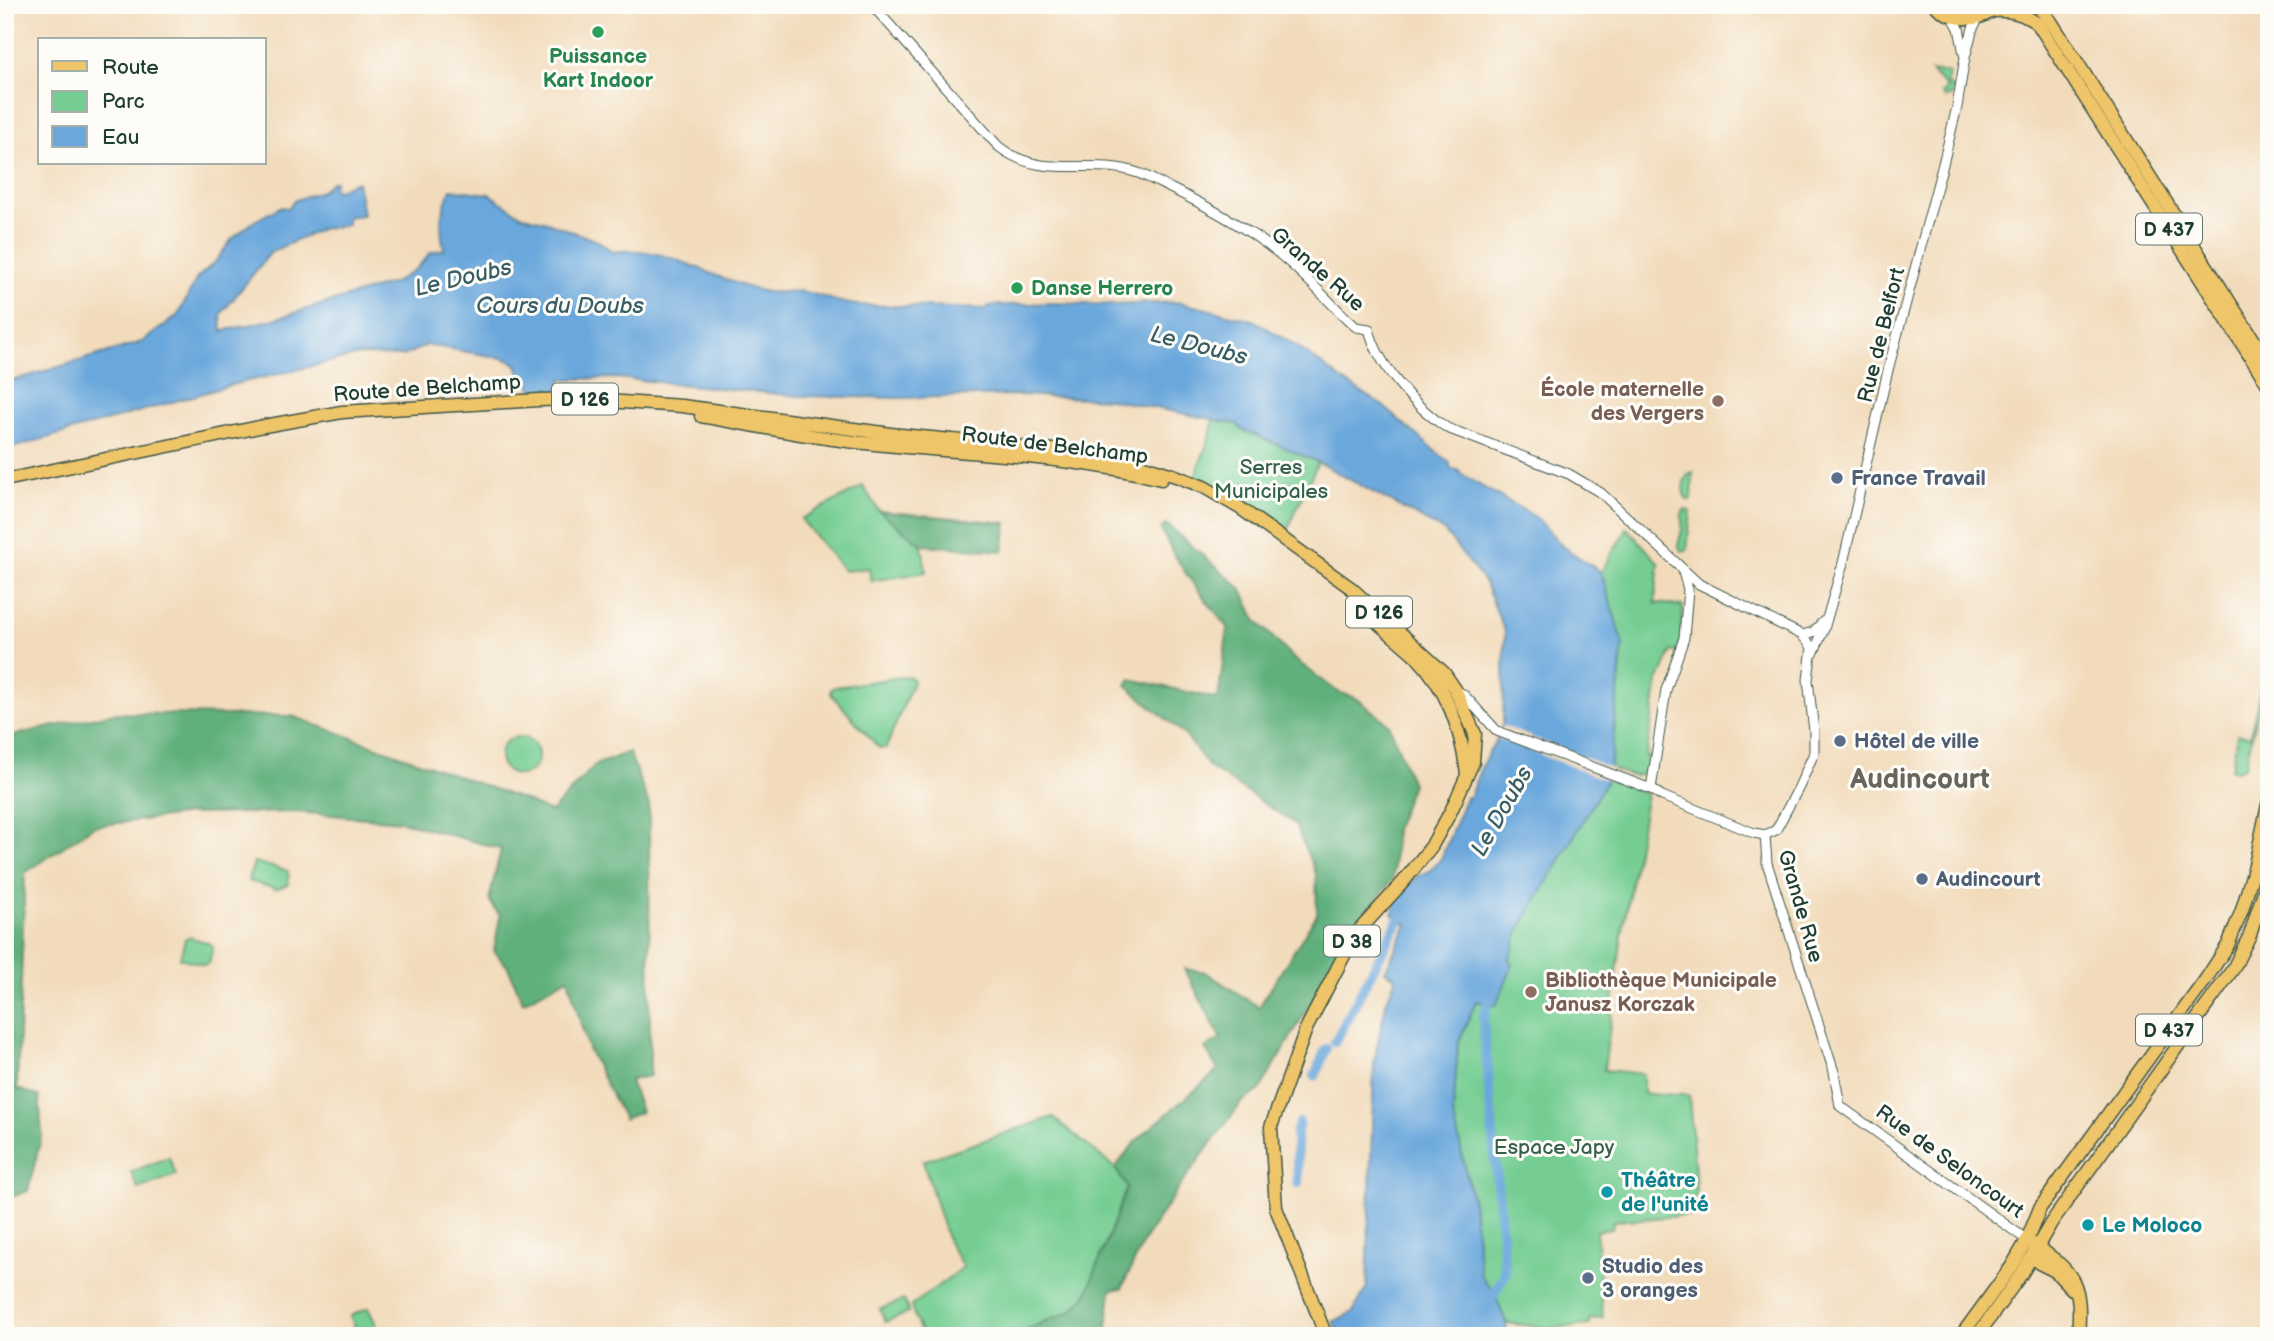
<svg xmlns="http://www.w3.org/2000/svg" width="2274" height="1341" font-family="'Balsamiq Sans',sans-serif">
	<rect width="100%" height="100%" fill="#fdfcf7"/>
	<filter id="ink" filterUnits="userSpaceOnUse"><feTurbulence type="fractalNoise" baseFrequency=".0143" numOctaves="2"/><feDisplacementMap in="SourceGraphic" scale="14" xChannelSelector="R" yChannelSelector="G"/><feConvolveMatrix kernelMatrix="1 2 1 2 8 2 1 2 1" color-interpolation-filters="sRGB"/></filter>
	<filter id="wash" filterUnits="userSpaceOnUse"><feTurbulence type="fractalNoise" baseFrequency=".00686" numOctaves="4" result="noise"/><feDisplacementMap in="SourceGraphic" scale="28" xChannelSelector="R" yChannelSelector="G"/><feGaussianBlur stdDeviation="1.57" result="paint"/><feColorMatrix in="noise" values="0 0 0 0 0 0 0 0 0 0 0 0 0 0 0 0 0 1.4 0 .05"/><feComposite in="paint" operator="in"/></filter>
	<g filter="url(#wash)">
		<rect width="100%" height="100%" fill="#f2dbbb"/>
		<!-- green -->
		<path fill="#75cd93" stroke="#4a8564" stroke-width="2" d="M1931,72H1946L1949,74L1947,84L1954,89L1952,96L1946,98L1942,93L1947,88Z
			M1213,419L1237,424L1241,429L1318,462L1286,533L1240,500L1195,477L1211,433Z
			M1693,472L1692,500H1687C1681,491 1682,477 1693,472Z
			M863,486L879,511L922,545L926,572L871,581L869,568L844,571L801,519Z
			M1684,510L1691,511L1687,551H1682L1678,545L1682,530V515Z
			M1627,528L1659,563L1655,603L1683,606L1682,636L1678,651L1671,652L1658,681L1646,758L1653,755C1649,784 1630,777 1610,768L1623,644L1601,572Z
			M2269,649V662L2245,766L2236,771L2231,770L2237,734L2250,736Z
			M908,676L912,678L913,682L886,748H879L831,694V689L835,687Z
			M500 756a19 19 0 1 1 38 0a19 19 0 1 1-38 0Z
			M1606,778L1647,794L1622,935L1604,1070L1643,1074V1094L1689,1095L1696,1187L1694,1215L1613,1221L1612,1229L1596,1231L1603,1318L1590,1319V1325L1550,1328L1506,1323L1495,1294L1480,1275L1473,1203L1453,1114L1458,1044L1476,1001L1496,1005L1510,961L1508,956H1511L1519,930Z
			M254,862L288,871L289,884L276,889L248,881Z
			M189,937L209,943L213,947L209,963L204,965L180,958L185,939Z
			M1053,1117L1115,1168L1127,1187L1086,1296L1070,1312L1043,1322L1017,1336H922L911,1306L963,1267L948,1242L923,1161Z
			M169,1157L176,1175L138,1189L131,1172Z
			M904,1300L909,1313L885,1322L880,1309Z
			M368,1308L382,1336H359L350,1316Z"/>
		<!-- forest -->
		<path fill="#60b07d" stroke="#407658" stroke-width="2" d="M879,511L1007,523L1003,551L922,545Z
			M1166,524L1241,588L1256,620L1293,658L1338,692L1356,698L1389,724L1412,784L1395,829L1393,878L1349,937L1260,1090L1242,1102L1184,1180L1143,1242L1122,1288L1111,1290L1107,1328L1094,1336H1017L1043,1322L1070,1312L1086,1296L1127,1187L1115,1168L1136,1141L1218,1070L1205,1048L1221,1039L1185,969L1205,972L1259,1007L1317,914L1316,874L1295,824L1209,767L1186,736L1126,685L1131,679L1218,699L1228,627C1203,597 1177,566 1161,529Z
			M114,713L292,716L524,800L551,812L595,765L629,752L649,805L650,1076L630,1080L641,1112L624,1119L588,1049L568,978L523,1002L508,967L494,951L500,916L489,900L501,849L400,821L295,812L190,814L94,826L25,873L17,1089L39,1096L42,1134L28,1191L5,1199V739L23,733Z"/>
		<!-- water -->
		<path fill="#6aa7dc" stroke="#447288" stroke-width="2" d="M333,181H335L333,188L336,191L357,181L363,215L347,217V225L321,229L271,252L221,314L222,331L271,320L396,282L418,267L430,253L444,249C439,225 441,211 451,189L489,194L521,215L547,222L600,242L612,252C666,243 711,280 762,291C776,295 791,289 805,292C823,296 839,303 857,305L987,309L988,306L1049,303L1113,305L1177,302L1253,320L1298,347L1349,385L1382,405L1442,457L1449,461L1451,469L1457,470L1469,479L1537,518L1563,547L1601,572L1623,644L1610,768L1605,783L1519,930L1511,956L1509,957L1513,965L1496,1005L1476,1001L1458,1044L1453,1114L1473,1203L1480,1274L1495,1294L1506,1323L1507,1336H1340L1333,1322L1353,1312L1367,1287L1374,1062L1386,1003L1396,977L1385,971L1407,924L1392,914L1397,899L1416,877L1431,870L1441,859L1466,797L1469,798L1483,763L1497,739L1503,722L1505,632L1485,583L1444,531L1318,462L1241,429L1237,424L1109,399L1017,395L900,398L799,396L618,378L562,379L556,393L534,391L527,380L522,382L517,364L503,358L427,345L403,356L360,355L235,384L5,450V383L142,342L178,315L197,278L215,262L232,239L253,222L280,207L289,208L293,201L321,191Z"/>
		<!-- pier -->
		<path fill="#f2dbbb" d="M1503,726L1613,769L1609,781L1498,738Z"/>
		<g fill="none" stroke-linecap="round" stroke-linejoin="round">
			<!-- canal -->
			<path stroke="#6aa7dc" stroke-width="10" d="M1335,1042L1405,908
				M1315,1076L1326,1049
				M1298,1183L1296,1134L1299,1123
				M1488,1304L1505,1274L1483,1018L1491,993"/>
		</g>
	</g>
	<g filter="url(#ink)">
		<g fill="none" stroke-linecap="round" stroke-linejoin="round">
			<!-- minor casing -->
			<g stroke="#3f5548" stroke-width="11">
				<path id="minor" d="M872,5L998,146C1043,182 1090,156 1138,173C1149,177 1161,184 1172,189C1209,207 1246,227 1278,253C1306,275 1329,303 1356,327L1369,329C1378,366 1415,407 1447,428L1569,474L1601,493L1699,584L1802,635L1812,647L1808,680L1814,731V753L1799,787L1776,830L1765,835L1754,833L1662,796L1651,789L1497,731L1465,696L1455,689
					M1952,16L1959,28L1964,54
					M1802,635L1813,632L1824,621
					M1813,654L1824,629L1843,563L1889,366L1943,164L1957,107L1965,57L1973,28L1979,17
					M1651,789L1666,690L1684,638L1688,589L1683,572
					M1765,835L1767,863L1834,1072L1840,1106L2027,1240"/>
			</g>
			<!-- major casing -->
			<g stroke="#3f5548" stroke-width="15">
				<path id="major" d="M1935,5C1953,22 1979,23 1998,7
					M2036,5L2050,20L2070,51L2269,364
					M1994,11C2012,10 2024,14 2038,24L2269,386
					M701,416C759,426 817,439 875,444C971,454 1068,455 1161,479
					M5,480L264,426L342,412L539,400L577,399L682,406L891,434L1083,453L1127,461L1173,475L1204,487L1240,508L1351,588L1444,673L1455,689L1475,734L1473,762L1451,811L1431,847L1404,881L1354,936L1306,1029L1271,1127L1276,1208L1326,1336
					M1363,609C1380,626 1399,640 1416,656C1448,689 1461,730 1467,774
					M2033,1244C2076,1273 2082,1284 2078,1336
					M2038,1248L2039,1263L2055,1271L2072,1289
					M1961,1336L2012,1266L2027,1240L2040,1208L2206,979L2228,945L2242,910L2255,865L2269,800
					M1977,1336L2022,1273L2051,1223L2233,969L2250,935L2269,875"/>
			</g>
			<!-- minor -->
			<use href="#minor" stroke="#fff" stroke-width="9"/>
			<!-- major -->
			<use href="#major" stroke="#eec569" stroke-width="12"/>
		</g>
	</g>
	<!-- markers -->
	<g fill="#2e9e5b" stroke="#fdfcf7" stroke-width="2.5">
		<circle cx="598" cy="32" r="7"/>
		<circle cx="1017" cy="288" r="7"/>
	</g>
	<g fill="#8d6e63" stroke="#fdfcf7" stroke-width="2.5">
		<circle cx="1718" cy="401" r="7"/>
		<circle cx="1531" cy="992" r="7"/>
	</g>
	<g fill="#5c6f8a" stroke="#fdfcf7" stroke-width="2.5">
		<circle cx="1837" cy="478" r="7"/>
		<circle cx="1840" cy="741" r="7"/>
		<circle cx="1922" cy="879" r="7"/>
		<circle cx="1588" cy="1278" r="7"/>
	</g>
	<g fill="#0f9aa8" stroke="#fdfcf7" stroke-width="2.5">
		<circle cx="1607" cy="1192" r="7"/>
		<circle cx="2088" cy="1225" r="7"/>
	</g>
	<g text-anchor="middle" stroke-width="6" stroke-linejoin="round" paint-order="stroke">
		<!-- shield labels -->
		<g fill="#fdfcf7" stroke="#62766e" stroke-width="2">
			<rect x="2136" y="213.5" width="66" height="31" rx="5"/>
			<rect x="552" y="383.5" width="66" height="31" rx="5"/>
			<rect x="1346" y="596.5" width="66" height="31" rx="5"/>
			<rect x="1324" y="925.5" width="56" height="31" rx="5"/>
			<rect x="2136" y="1014.5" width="66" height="31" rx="5"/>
		</g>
		<g font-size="19" font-weight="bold" fill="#1f3d34">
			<text x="2169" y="236">D 437</text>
			<text x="585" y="406">D 126</text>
			<text x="1379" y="619">D 126</text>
			<text x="1352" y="948">D 38</text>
			<text x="2169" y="1037">D 437</text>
		</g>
		<!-- leisure labels -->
		<g font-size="21" font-weight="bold" fill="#27864d" stroke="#fdfcf7">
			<text x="598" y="63">Puissance<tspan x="598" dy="24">Kart Indoor</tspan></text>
			<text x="1031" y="295" text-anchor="start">Danse Herrero</text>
		</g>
		<!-- street labels -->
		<g font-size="21" fill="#1f3d34" stroke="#fdfcf7">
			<text transform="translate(1318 269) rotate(41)" y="7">Grande Rue</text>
			<text transform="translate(1881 335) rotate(-76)" y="7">Rue de Belfort</text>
			<text transform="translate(427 388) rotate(-4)" y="7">Route de Belchamp</text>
			<text transform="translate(1055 445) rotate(7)" y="7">Route de Belchamp</text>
			<text transform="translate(1801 906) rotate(74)" y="7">Grande Rue</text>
			<text transform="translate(1950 1161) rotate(36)" y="7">Rue de Seloncourt</text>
		</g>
		<!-- education labels -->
		<g font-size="21" font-weight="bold" fill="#785e54" stroke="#fdfcf7" text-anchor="end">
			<text x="1704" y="396">École maternelle<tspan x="1704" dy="24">des Vergers</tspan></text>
			<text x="1545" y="987" text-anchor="start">Bibliothèque Municipale<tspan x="1545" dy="24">Janusz Korczak</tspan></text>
		</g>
		<!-- park labels -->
		<g font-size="21" fill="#34614c" stroke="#fdfcf7">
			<text x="1271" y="474">Serres<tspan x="1271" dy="24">Municipales</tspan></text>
			<text x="1554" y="1154">Espace Japy</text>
		</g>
		<!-- service labels -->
		<g font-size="21" font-weight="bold" fill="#4e5e75" stroke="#fdfcf7" text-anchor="start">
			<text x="1851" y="485">France Travail</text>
			<text x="1854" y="748">Hôtel de ville</text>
			<text x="1936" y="886">Audincourt</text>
			<text x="1602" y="1273">Studio des<tspan x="1602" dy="24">3 oranges</tspan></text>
		</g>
		<!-- culture labels -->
		<g font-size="21" font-weight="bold" fill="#0d838f" stroke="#fdfcf7" text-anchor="start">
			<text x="1621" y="1187">Théâtre<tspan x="1621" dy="24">de l'unité</tspan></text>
			<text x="2102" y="1232">Le Moloco</text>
		</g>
		<!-- water labels -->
		<g font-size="23" font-style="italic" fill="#365d66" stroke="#fdfcf7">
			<text transform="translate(463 277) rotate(-13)" y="8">Le Doubs</text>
			<text x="560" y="313">Cours du Doubs</text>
			<text transform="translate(1199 345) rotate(14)" y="8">Le Doubs</text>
			<text transform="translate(1501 811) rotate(-60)" y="8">Le Doubs</text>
		</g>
		<!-- district labels -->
		<g font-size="28" font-weight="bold" fill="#68655c" stroke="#fdfcf7">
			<text x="1920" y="788">Audincourt</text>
		</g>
	</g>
	<!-- margin -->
	<rect width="2274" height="1341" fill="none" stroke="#fdfcf7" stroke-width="28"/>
	<!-- legend -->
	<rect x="38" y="38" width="228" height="126" fill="#fdfcf7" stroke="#a4b0a9" stroke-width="2"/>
	<rect x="52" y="61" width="35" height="10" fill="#eec569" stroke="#a4b0a9" stroke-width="2"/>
	<text x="102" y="74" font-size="21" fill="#1f3d34">Route</text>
	<rect x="52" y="91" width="35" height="21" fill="#75cd93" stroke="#a4b0a9" stroke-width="2"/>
	<text x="102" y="108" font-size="21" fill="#1f3d34">Parc</text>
	<rect x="52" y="126" width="35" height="21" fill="#6aa7dc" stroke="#a4b0a9" stroke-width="2"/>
	<text x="102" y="144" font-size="21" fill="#1f3d34">Eau</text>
</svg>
